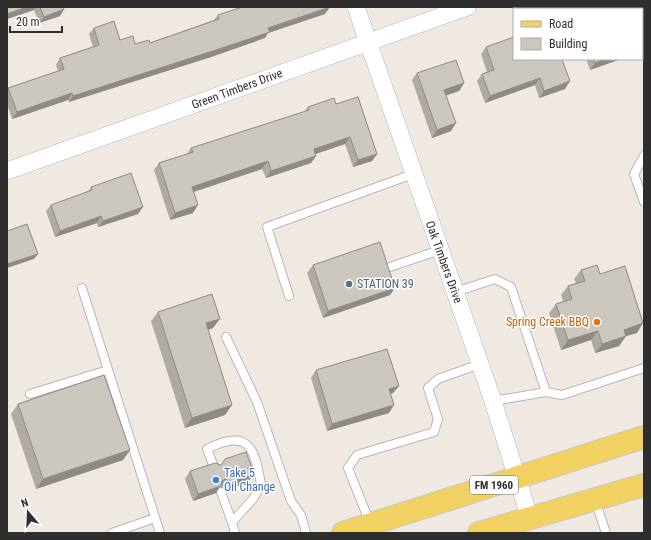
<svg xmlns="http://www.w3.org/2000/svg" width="651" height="540" font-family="'Roboto Condensed',sans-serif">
	<rect width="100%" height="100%" fill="#efe9e1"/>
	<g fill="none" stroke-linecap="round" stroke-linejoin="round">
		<!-- lane casing -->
		<g stroke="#b4b7c1" stroke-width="10">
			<path id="lane" d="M644,156L634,174L644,202
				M390,267L440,250
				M82,288L160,533
				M455,292L495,279L511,287L546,392
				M289,296L267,227L413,174
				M226,337L257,402L291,501L301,515L306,533
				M30,394L108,370
				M493,401L546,392L562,395L644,368
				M214,467L207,449C248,428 255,447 261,485L253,499L232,522L221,492
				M595,500L606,533
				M232,522L235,533
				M370,523L348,468L357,455L434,432L438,419L428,388L438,379L480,364
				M112,533L155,518"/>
		</g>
		<!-- street casing -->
		<g stroke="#b4b7c1" stroke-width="18">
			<path id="street" d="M356,7L493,401L530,519
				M7,171L467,7"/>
		</g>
		<!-- primary casing -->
		<g stroke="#c9c9c9" stroke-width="24">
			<path id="primary" d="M343,533L644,437
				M479,533L644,485"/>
		</g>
		<!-- lane -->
		<use href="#lane" stroke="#fff" stroke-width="8"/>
		<!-- street -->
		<use href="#street" stroke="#fff" stroke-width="17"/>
		<!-- primary -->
		<use href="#primary" stroke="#f2d163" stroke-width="22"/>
	</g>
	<!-- wall -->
	<path fill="#afaba4" d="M7,7H63L64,9L60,16L39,23L34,10L7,19Z
		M626,7H644L642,9H627Z
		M325,14L268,33L265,38L211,57L69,102L68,100L12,119L7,104V90L8,88L58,71L56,65L60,58L93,47L89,34L94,28L120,40L135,44L150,43L214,20L218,15Z
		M486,47L565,89L539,98L535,85L485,103L477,81L482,74L487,72L481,54Z
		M586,59H621L590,70Z
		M417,73L464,83L459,91L446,95L451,131L432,138L412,80Z
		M336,104L377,154L372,161L353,167L345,144L316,154V156L311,163L266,178L262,169L194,192L193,213L170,220L154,170L159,163L187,154L191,148L304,112L308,107Z
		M91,187L138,214L98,227L97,223L55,237L46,211L51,205L88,192Z
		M313,265L395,288L390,295L323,318L307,273Z
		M581,270L600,274L637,333L626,336L619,346L595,353L591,340L561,350L549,313L556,304L563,301L561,295L568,286L576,283L574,279Z
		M158,312L213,328L208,330L225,415L185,428L151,321Z
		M316,370L399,386L393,393L391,394L389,413L327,431L311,378Z
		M18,404L130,450L123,460L36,489L11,414Z
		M190,471L248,482L226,490L220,487L216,493L193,501L185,479Z"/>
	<!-- shaded-wall -->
	<path fill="#8e8b86" d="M27,7H36L34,10L7,19V14Z
		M330,7L325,14L268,33L265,38L211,57L69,102L73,96Z
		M64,9L60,16L39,23L44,17Z
		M642,46H644V51L642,52Z
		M605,59H621L590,70L595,63Z
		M540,78L535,85L485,103L490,96Z
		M570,81L565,89L539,98L544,91Z
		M464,83L459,91L439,98L444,90Z
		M72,93L68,100L12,119L17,112Z
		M456,123L451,131L432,138L437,130Z
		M350,137L345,144L309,156L314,149Z
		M377,154L372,161L353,167L358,160Z
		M316,156L311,163L266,178L271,171Z
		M268,161L262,169L187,194L192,187Z
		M198,205L193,213L170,220L175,213Z
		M143,207L138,214L98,227L103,221Z
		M101,216L97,223L55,237L60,231Z
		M38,254L34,259L7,268V264Z
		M395,288L390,295L323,318L328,311Z
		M220,319L213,328L199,333L206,323Z
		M643,323L637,333L626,336L619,346L595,353L602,344L624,330Z
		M598,331L591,340L561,350L568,340Z
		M399,386L393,393L384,396L389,389Z
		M232,405L225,415L185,428L192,418Z
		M394,405L389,413L327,431L332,424Z
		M130,450L123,460L36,489L43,479Z
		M254,474L248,482L226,490L231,482Z
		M225,479L216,493L193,501L198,494Z"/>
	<!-- building -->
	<path fill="#cbc7bf" stroke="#8e8b86" d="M7,7H27L7,14Z
		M40,7H63L64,9L44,17Z
		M242,7H330L268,28L270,32L216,50L73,96L72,93L17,112L8,88L64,69L60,58L99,45L94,28L114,21L120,40L133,36L135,44L149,40L150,43L219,19L218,15Z
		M633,7H644V46H642V9H634Z
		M514,37V59H562L570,81L544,91L540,78L490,96L482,74L494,70L486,47Z
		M594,59H605L595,63Z
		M456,60L464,83L444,90L456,123L437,130L417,73Z
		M358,97L377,154L358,160L350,137L314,149L316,156L271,171L268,161L192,187L198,205L175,213L159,163L193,152L191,148L309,110L308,107L334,98L336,104Z
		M131,173L143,207L103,221L101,216L60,231L51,205L92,190L91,187Z
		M27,224L38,254L7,264V231Z
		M380,242L395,288L328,311L313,265Z
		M597,265L600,274L625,266L643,323L624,330L626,336L602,344L598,331L568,340L556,304L572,299L568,286L585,281L581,270Z
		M212,294L220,319L206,323L232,405L192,418L158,312Z
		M387,349L399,386L389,389L394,405L332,424L316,370Z
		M104,375L130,450L43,479L18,404Z
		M246,452L254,474L231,482L225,479L222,481L221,486L198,494L190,471L215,463L221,465L225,459Z"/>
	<!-- markers -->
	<circle fill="#5c6f8a" stroke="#fff" stroke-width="1.5" cx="349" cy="284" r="4"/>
	<circle fill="#e8710a" stroke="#fff" stroke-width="1.5" cx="597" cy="322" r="4"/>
	<circle fill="#3f7fe0" stroke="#fff" stroke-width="1.5" cx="216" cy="480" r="4"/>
	<g text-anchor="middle" stroke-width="3" stroke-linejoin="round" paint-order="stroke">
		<!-- shield labels -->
		<rect fill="#fff" stroke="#6d6d6d" stroke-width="1" x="470" y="476" width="48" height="18" rx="3"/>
		<g font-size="11" font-weight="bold" fill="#2e2e2e">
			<text x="494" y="489">FM 1960</text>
		</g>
		<!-- street labels -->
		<g font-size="12" fill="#2e2e2e" stroke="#fff">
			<text transform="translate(237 89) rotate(-20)" y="4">Green Timbers Drive</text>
			<text transform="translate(444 262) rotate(70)" y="4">Oak Timbers Drive</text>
		</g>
		<!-- service labels -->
		<g font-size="12" fill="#4e5e75" stroke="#fff" text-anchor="start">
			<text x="357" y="288">STATION 39</text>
		</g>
		<!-- food labels -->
		<g font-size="12" fill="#c56008" stroke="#fff" text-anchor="end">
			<text x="589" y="326">Spring Creek BBQ</text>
		</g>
		<!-- shop labels -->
		<g font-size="12" fill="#366cbe" stroke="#fff" text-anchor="start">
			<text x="224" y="477">Take 5<tspan x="224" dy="14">Oil Change</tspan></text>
		</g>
	</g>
	<!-- border -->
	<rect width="651" height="540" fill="none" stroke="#2e2e2e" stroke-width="16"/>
	<!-- legend -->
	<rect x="513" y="8" width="130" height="52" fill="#ffffff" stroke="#ababab"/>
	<rect x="521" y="21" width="20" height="6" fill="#f2d163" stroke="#ababab"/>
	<text x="549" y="28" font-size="12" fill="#2e2e2e">Road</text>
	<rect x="521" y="38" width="20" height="12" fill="#cbc7bf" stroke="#ababab"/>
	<text x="549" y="48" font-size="12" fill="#2e2e2e">Building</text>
	<!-- north arrow -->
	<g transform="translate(28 512) rotate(341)" stroke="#ffffff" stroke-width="3" paint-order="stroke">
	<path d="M0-3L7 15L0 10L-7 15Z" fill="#2e2e2e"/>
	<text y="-6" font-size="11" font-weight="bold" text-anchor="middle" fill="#2e2e2e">N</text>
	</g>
	<!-- scale -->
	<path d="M10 26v6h52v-6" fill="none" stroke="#2e2e2e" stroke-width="2"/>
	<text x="16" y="26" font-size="12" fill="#2e2e2e" stroke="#ffffff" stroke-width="3" paint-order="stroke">20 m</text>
</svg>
